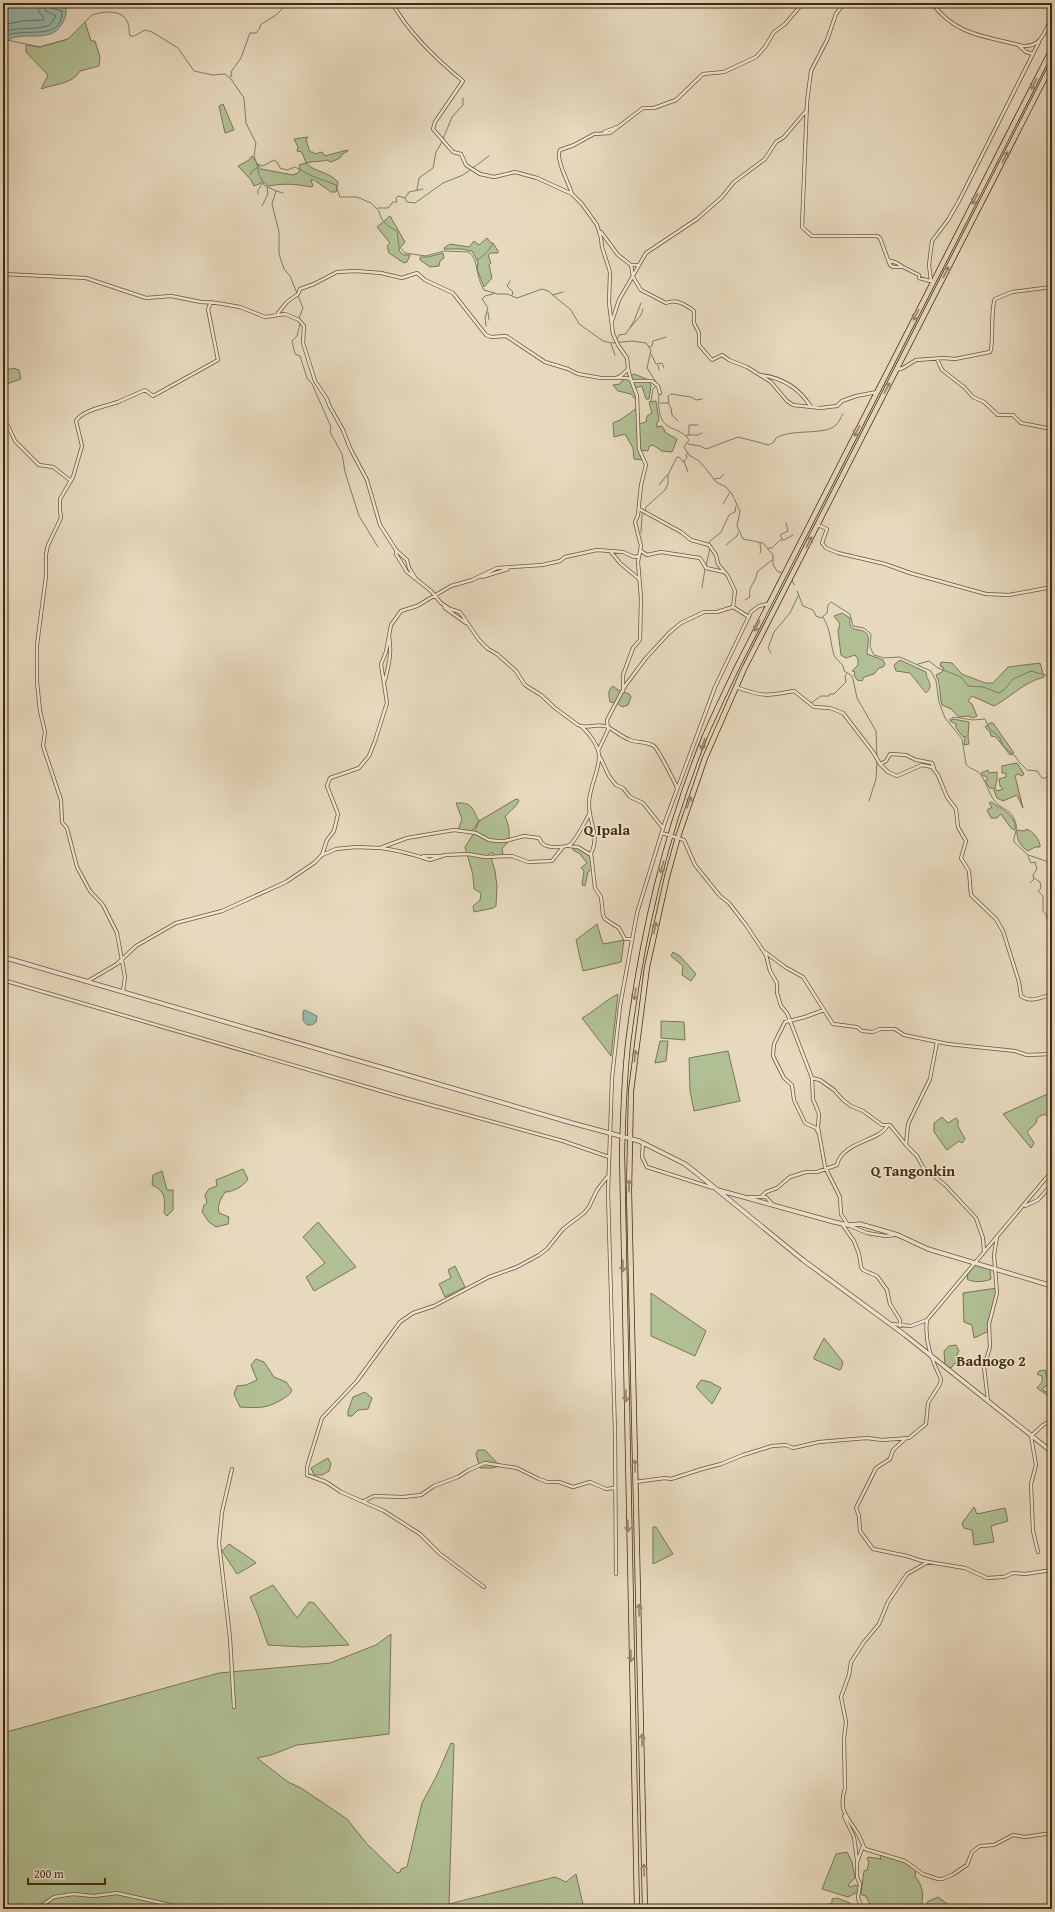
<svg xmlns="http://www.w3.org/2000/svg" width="1055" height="1912" font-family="'Gentium Book Plus',serif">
	<rect width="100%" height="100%" fill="#e7d9bd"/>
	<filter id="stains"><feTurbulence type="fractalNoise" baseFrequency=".005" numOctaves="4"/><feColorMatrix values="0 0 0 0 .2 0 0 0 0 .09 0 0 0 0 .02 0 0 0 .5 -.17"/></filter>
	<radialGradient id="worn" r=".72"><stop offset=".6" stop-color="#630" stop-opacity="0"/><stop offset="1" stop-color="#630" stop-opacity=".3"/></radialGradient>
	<!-- green -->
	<path fill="#b1c094" stroke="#7a7552" d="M85,22L91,41H95L100,57L99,66L80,71C73,84 54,84 41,89L48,75L26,52V45L40,47L68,39Z
		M223,104L234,130L225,133L219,106Z
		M308,137L306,140L310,152H313L314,154L322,152L325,156L347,150L348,151L342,154L340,158L331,162L327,160C320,162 314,161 306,163C316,173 328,171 338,182L336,192H331L314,180H311L313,186L311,187C295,184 285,183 269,186L264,182L254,186L251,180L238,166L249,160L252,156L261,169L293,175L298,173L300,169L299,165L306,163L302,152L297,151L298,147L294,139Z
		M390,216L405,242L399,249V251L404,255H410L407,262L404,263L389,253L387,246L390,243L377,227Z
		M487,238L491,243H493L498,251V253H491L488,255L491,263L489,265L492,278L484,287L477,269L478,262L472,251L461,249H444V248L450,244L469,247L474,241L479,245Z
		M443,253L444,258L440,261L439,266L430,267L420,260V257H428Z
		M13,368L19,370L21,379L4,385L3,371Z
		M634,374L649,380L651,386L649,399H646L642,386L635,388L638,398L639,424L646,422L647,416L652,413L649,402L656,401L659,421L657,422V427L662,426L666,433L677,439L672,452L662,451L653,445L649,446L648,451L639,450L644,460L634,459L633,448L625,434L614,437L613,423L620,420L637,408V401L631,394L618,391L613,385L620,384L622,381Z
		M842,613L850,618C848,635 861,626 867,634C870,639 867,648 867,654L883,660L885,664L883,667L879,668L874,674L864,677L862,681L857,680L854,675L855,672L852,671L858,665V659L855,655L846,658L841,655L838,631L840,624L834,616Z
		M900,660L926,672C926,680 935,685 926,693L910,673L896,671L894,665Z
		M941,662L952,663L962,674L985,683H993L1008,667L1040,663L1044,677C1024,682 1011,697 994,706L972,696L968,701L972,704L977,716L973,718L968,716L959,717L951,709L942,705C939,694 941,685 936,675L942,672L944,668L940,666Z
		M613,686L618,690L629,694L631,697L628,705L622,707L617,703L610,702C609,696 607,690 613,686Z
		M953,719L969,722L968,737L969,744L964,745L965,736L963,737L956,728V724L950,721Z
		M990,723H993L1014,753L1010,755L996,737L991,736L990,732L985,727Z
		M1017,763L1024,774L1022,776L1018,774L1015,776L1023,808L1017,795L1003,801L997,798L993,788H990L985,781L988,779L986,776H983L981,773L988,770L989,773L997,772V779L995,788L997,791L1003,789L1000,786L999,779L1006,777V773H1002V766Z
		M516,799L519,800C517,807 509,811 505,817C508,821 511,836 508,841C507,844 504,846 502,849L503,854L501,857H495L492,852L486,857H491L495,871L497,886L496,906L493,908L474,912L473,906L480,900L481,893L474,889L473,875L465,847L474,833L479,821Z
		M991,802C1001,808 1018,817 1015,830L1011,828L1001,814L997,818H991L987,810L992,807L989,803Z
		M456,803C472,802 472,808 479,821L471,833L458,830L462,819Z
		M1026,829C1032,830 1041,841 1040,847H1035L1028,851C1021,847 1016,839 1017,830L1025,831Z
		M573,846L591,855L592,869L588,872L585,886L582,885L584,871L581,868L587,863L580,854L573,850Z
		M597,924L603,944L624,940L621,962L583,971L576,940Z
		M673,952L680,956L696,974L691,981L682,975L683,966L671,956Z
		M618,994L611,1056L582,1018C595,1011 604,1001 618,994Z
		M661,1021L684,1022L685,1040L661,1038Z
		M660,1041H668L666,1061L655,1063Z
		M728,1051L740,1101L694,1111L690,1091L689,1058Z
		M1052,1092V1119L1044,1114L1037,1118L1036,1123L1027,1132L1034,1143L1031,1148L1003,1114Z
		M942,1117L948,1123L956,1118L958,1120V1126L965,1139L962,1143L959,1141L947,1150L934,1132V1123Z
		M243,1169L248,1179C244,1186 233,1192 225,1192C221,1199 217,1204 219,1213L229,1217L228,1224L216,1227L209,1222L202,1212L204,1205L207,1203L205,1195L209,1189L217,1186L216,1180Z
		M162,1171L167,1190H173V1210L167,1216L164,1213C165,1199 166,1191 152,1185L153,1175Z
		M318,1222L356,1267L314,1291L306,1277L325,1263L303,1237Z
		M975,1265L990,1269L991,1279C985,1282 973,1283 967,1279L968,1274Z
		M455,1266L465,1287L445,1297L439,1284L451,1278L448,1270Z
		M997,1288L989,1331L974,1338L972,1325L964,1322L963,1293Z
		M651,1293L706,1331L695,1356L651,1336Z
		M824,1338L843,1362L841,1369L839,1370L814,1359V1357Z
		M956,1345L959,1351L956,1356L960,1361L958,1364L955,1363L951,1368L945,1366L944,1351L949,1346Z
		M256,1359L264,1362L274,1377L286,1382L292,1390C290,1395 287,1396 283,1399C266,1409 259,1408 240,1407L234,1394L237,1386L246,1385L257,1380L251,1365Z
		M1045,1370L1047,1378L1050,1379L1048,1385L1043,1388V1390L1046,1392L1052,1390V1400H1048L1047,1395L1037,1388C1041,1383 1043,1383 1042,1376L1037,1374L1039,1371Z
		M701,1380L710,1382L721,1388L712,1404L696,1387Z
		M365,1392L372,1398L368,1409L358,1410L352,1416H348V1411L353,1397Z
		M478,1450H485L500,1466L492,1468H480L476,1454Z
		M328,1458L331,1464L329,1471L322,1475H314L311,1468Z
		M974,1507L977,1514L1005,1508L1008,1521L991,1526L994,1542L974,1545L972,1530L964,1528L962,1523Z
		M653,1527H656L673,1554L653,1564Z
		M229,1544L254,1561L256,1563L237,1574L222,1551Z
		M273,1585L297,1618L309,1602L314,1603L349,1645L304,1647L268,1645L257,1613L250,1597Z
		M391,1634L389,1734L297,1745L271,1755L257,1758L288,1782L301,1788L347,1819L367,1844L397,1873L400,1872L401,1869L407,1867L422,1803L436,1777L451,1743L454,1744L449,1904L555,1877L566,1882L576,1874L584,1909H3V1733L219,1673L330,1663L376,1645Z
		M847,1852L852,1862L855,1878L848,1885L850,1887L856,1885L860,1887L859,1891L848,1897L822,1889L836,1854Z
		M879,1853C893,1857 905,1861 916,1870L915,1876C923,1886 925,1897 920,1909H872L866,1896L862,1895L861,1893L864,1871L867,1870L869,1862L867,1859L868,1857L881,1859Z
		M938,1897L954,1909H930L927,1902Z
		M837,1898L850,1903L853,1909H814C818,1904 826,1906 832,1903V1899Z"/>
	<!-- water -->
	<path fill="#97baad" stroke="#75806f" d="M3,3H51L55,6L63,5L66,7C67,14 65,18 62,24C49,47 17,26 3,45Z
		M305,1010L317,1016L316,1022L312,1025H307L303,1020V1011Z"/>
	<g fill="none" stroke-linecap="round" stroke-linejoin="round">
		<!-- shore -->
		<path stroke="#6d725f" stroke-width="1" d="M3,25L22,21L44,20V18L39,12L37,3
			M3,32C19,26 35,31 50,25L56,16L46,11L43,3
			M3,38C18,24 63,45 62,11L51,8L48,3"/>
		<!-- stream -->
		<path stroke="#75806f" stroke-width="1" d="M7,40L40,47L68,39L92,15C104,11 123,9 128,23C130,27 128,31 130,36H134L145,30L152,32L178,48L194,71L213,75L225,74L231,79L244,98L246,123L256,143L254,156L257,164L263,166L274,160L277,162L280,168L287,170L295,167L312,176L336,185L340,197H357L371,203L379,211C381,222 387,226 397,231L399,246L405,253L426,256L444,251L469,252C479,260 475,276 484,290L497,294H507L517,298L542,289L548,291L571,310L579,324L603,341L611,343L632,341L646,343L651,350L647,368L658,385
			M230,76H232L231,72L241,58L250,33H256L260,28V25L276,15L288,3
			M443,139L452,117L463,105V98
			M257,164L259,174L264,185L276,191L272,204L279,232V254L284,269L290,276L303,308L299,318L301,320L297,336L292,341L295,354L300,356L307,378L312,384L331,427L330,432L342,454L345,472L359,516L378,547
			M250,175L252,171L257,168
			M417,190L419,178L433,168L436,152L442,142
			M276,191L283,193
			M258,194V190L262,184
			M405,198L409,192L423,189
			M262,206L268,194L267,187
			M378,208H388L393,202H397L396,198L398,196L405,198L407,202L415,203L443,183L463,175L489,156
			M476,260C482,259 489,250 492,245
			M510,281L507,286L513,292L512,295
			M553,295L563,292
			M488,312L489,320
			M486,326L485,318L488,308L482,299L485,296L493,294L494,292
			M631,327L641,315L643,309
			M617,339L619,335L626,334L634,321L641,303
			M611,344L615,355
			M649,347L652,346L653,341L666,337
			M651,354L656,364L662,363L664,368
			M658,365L659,370
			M659,394C658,403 658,421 668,426C676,431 683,431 689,440L684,447L689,455L699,461L707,470L716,482L726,487L732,494L740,511L737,526L743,539L763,543L773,555V565L778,572H781
			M651,401L653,389L657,385
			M660,403H669L668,396L671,394L691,397L696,400L702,399
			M668,403L671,408L672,415L678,421
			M688,435H698L702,433
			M686,436L689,434V425H698
			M688,444L700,446L706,449L738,437L769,445L774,442L776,438C793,428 825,436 836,425C839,422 841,417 843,414
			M684,461L688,472
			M714,479L720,478L724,474
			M659,485L667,475
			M723,504L730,492
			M641,533L642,515L645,511L646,507L665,490L668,484V475L677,457H679L683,462L687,458L686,455L688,452
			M784,540L793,535
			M760,543L761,551L760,553
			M709,545V542L721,532L729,515L735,512L736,506
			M726,545L737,536L738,533
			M768,548H772L780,540H783L780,535L788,531L786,523
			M706,566L710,548
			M792,580L794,585
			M702,588L705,569
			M797,591L803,606L813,610L816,616L821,618L827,613L828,605L831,602L850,614L853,626L864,628L871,634L870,647L874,655L884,658L900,657L931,671L936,681L939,702L945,718L962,739L966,764C969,769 975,769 979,773C986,780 988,792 994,800C1001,810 1012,808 1016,824C1018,830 1013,836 1014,842L1028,855L1046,861L1052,869
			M745,600L750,597C747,587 757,582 757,572L772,560
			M823,617C831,630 830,642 834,655C837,662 844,663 844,671L851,675L853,679L857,698L876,731L877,757
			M771,653L768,648L774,632L790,613L799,594
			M918,664L929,661L938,668L961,677L968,686L983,687L999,693L1004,690L1013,679L1031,671L1052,677
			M811,703L821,696H829L830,694H834L846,682L845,676L847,674
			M949,720L954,717L973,720L985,719L989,728L1000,738L1003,746L1016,757L1019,762L1027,770L1037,771L1042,778H1046L1049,773L1052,774
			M869,801L876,779L877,761
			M1028,856L1031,863L1035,862L1037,869L1033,875L1034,879L1030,883
			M1034,878L1040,882L1041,888L1038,891L1043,896V911L1046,914L1047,920
			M1048,885V880L1052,877"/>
		<!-- minor casing -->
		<g stroke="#6c563c" stroke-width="4">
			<path id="minor" d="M392,3C409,33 436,59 463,81L435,122L433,129L453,152L461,154L466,165L480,174L494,177L515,172L537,178L572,194L582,204L597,225L601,238L602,247L610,272L609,303L613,334L618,345L627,358L628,368L631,380
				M844,3L836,14L827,40L811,71L807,102L802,227L812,236H877L880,238L890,265L893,267H903L919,275V278L930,281
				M932,3C956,36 986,36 1023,46C1042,47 1044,32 1052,17
				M1050,3L1052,5
				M801,5L810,3
				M1018,45L1026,52L1033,54
				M604,132L617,127
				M572,194C569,183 555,159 560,150L574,145L594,134L610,133L643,108H654L676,100L703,74L724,72L756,57L765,47L774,32L785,24L803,3
				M601,232L618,255L631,265H638
				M888,260L897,263L903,267
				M631,265L633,277L641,290L666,303C676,299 685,304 694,311V323L699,333V345L712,360L722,355L729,360L747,367L771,382L787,401L793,405L821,408L828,407L837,406L842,401L856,396L877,392
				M3,274L86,278L146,298L171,296L201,302L217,303L240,307L265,317L285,314L299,320L304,326L303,343L315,381L327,399L329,405L343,430L350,448L367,480L380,525L396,550V554L407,572L431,591L441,603L450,609L460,612L479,640L488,649L497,654L516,671L525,685L541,695L555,708L578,725C587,730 598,722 608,727C615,731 622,737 630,740C637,743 646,741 654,746C657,748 677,785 677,789
				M931,281L929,265L932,241L948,220L959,201L1039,42
				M278,313L287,302L298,294L300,289L314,284L337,272L356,271L381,273L402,278L417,273L425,280L453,293L486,335L491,337L506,336L545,362L568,369L578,374L601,378H627L631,380L637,396L639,449L646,465L641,485L638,515L635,522L641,546L638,562L641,598L640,640L633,648L623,675V691
				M612,321L619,300L646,253L697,219L722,197L734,182L765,159L776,142L784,137L807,110
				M937,359L942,370L964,387L973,397L984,402L998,415H1013L1021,423L1052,429
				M896,370L903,368L916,360L943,358L955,359L990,352C994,347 990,309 995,299L1012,292L1052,287
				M761,375C783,378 800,389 811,407
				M616,378L622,375L628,369
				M632,381H652L658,386L660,393
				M3,421L8,426L15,441L39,465L53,467L71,481
				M639,509L681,532L691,540L709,545L716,555L718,564L728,576L735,591L733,607L749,617
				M818,525L827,529L822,543L826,548L838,553L885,564L910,573L986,594L1009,595L1052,587
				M397,551L407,560L409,568L416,579
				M641,551L647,555L661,552L700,558L706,568L724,572
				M611,552L620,563L639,579
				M482,577L508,569
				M444,605L445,608L466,623
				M385,680C389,664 392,652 389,636
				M736,687C762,697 768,696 794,691L814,707L830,708L843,713L873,752L880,764L888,772L897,776L922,765L932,767L938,775L947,797L956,809L958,827L966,841L961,858L969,871L971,895L996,919L1003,931L1019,982L1021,996C1032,1004 1041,996 1052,995
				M582,727C589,733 599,746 599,756C600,769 588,790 589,805C589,822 600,837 591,853L595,888L601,897L603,915L605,919L619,928L625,939H632
				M598,751L608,730L607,720L625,686L646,658L669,633L681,623L704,612H717L733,607
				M600,757L609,776L616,785L623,788L630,797L643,803L663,828
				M880,764L886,761L890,754L906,755L916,760L932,763L934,768
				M662,833L684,840L695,865L720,896L729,903L746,925L766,955L770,971L777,983V993L781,1006L787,1013L812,1078L813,1099L819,1114L818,1127L825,1167L840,1197L841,1214L848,1225L867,1233L886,1236L894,1235
				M569,846L578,847L591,855
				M381,848C397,850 415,855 430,860L445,855L468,854L485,857L512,856L528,862L552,861L563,847
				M322,855L336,849L356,847L380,848L407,838L454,830L476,833L489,840L496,841H505L524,836L539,838C540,839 541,843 542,843C547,849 568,848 572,843C577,837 587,819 590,812
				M423,856H440
				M765,952L785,967L803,977L824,1010
				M3,980L398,1096L563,1141L609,1157
				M88,981L117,964L136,946L176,923L222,911L286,882L314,863L322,855L327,840L334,831L338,814L327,786L330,778L359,768L369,756L375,741L387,703L381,664L386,652L391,625L401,611L417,606L451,586L472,580L497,568L542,565L560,561L565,557L597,550L623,552L634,557L639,556
				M123,991L125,977L117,933L103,905L90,891L77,867L67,828L62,822L61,800L43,746L45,732L40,711L37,682V645L46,576V554L48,545L61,518L60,510V499L73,477L82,446L76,421C82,410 107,406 118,402C127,398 136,394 145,390L153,396L218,360L208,309L211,302
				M937,1042L930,1079L908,1124L906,1145L917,1156L923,1167L945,1185L976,1218L983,1238L984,1251
				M812,1078L820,1080L834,1090L843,1100L851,1106L863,1111L882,1125H890L906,1145
				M819,1134L816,1128L805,1123L794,1100L792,1085L784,1078L773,1056L774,1044L785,1022L805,1017L824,1010L833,1024L857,1027L862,1031L873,1032L880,1029H895L904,1035L948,1044L1015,1051L1027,1055L1052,1054
				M643,1143L642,1157L647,1167L713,1188
				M762,1196L766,1192L777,1188L790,1177L806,1172H817L837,1165C840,1147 866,1142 879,1134C883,1132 886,1128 888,1125
				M749,1197H766L773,1205
				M1025,1206L1038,1200L1052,1184
				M842,1224L854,1241L859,1254L861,1267L863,1270L877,1276L887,1290L890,1304L900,1320V1326
				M927,1320L1052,1171
				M988,1401L984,1367L990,1347L989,1324L997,1293L994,1255L997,1237
				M905,1439L893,1450L890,1459L876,1468L856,1508L859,1516L860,1531L873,1549L907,1556L922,1561L965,1568L987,1578L1004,1577L1013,1573L1025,1574L1052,1570
				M232,1469L222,1512L219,1543L230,1638L234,1707
				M635,1482L665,1478L671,1479L702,1469L721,1464L743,1455L772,1446L786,1445L793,1448L819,1442L867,1438L882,1440L909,1438L926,1424L928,1403L940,1384L941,1379C932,1360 924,1341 927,1320L911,1326L892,1324
				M364,1501L374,1496L403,1497L421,1495L434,1486L458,1477L469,1470L485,1463L517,1468L539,1479L547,1482H559L573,1487L590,1482L606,1489L614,1488
				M1038,1552L1033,1531L1031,1484L1036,1465L1031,1436L1043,1425L1052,1420
				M928,1562L907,1574L888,1602L879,1624L864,1642L851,1662L849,1675L841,1697L846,1722L844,1739L845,1788C838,1811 847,1816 858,1834C861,1839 862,1844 865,1849L905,1861L923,1874L938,1879H942L952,1875L967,1865L972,1852L980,1846L994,1845L1013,1835L1025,1837L1052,1833
				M616,1574L615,1433L608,1193L612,1078L620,1006L637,913L665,822L715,687L751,612L759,606L768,604
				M484,1587L439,1553L420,1534L384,1511L341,1492L326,1482L307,1475V1467L322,1418L357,1381L400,1322L413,1313L434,1306L489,1277L517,1267L539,1255L547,1249L563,1229L584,1213L589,1207L597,1190L608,1176
				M844,1816L854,1837L857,1860
				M37,1909L54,1897L73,1894L94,1896L117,1893L188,1909
				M862,1909L858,1898L860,1884L857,1877V1862L863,1846"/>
		</g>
		<!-- tertiary casing -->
		<g stroke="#6c563c" stroke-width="5">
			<path id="tertiary" d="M3,957L572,1123L639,1141L685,1164L699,1175L803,1260L905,1335L1052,1452
				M718,1190L834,1222L848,1225L860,1224L898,1235L928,1249L1052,1286"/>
		</g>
		<!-- trunk casing -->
		<g stroke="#432a11" stroke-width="6">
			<path id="trunk" d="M637,1909L622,1153C623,1117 624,1080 628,1044C641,939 665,834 705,736C715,713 726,690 737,667L1052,49
				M645,1909L629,1191L631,1091L647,967L667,877L678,837L705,758L744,669L1052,64"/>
		</g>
		<!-- minor -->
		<use href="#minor" stroke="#efe6d4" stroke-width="2.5"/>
		<!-- tertiary -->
		<use href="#tertiary" stroke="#efe6d4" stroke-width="3.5"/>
		<!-- trunk -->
		<use href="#trunk" stroke="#e7d9bd" stroke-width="4.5"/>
	</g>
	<!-- one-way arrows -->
	<defs><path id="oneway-shaft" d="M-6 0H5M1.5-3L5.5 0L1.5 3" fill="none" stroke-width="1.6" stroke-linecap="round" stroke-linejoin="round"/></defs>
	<g stroke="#958267">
		<use href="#oneway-shaft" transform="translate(1034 84) rotate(117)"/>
		<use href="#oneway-shaft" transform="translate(1005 157) rotate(-63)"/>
		<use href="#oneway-shaft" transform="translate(975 199) rotate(117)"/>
		<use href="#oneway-shaft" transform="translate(946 272) rotate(-63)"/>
		<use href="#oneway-shaft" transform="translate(916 315) rotate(117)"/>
		<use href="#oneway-shaft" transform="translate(887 388) rotate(-63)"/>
		<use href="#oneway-shaft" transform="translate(857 431) rotate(117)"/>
		<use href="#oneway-shaft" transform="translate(809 542) rotate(-63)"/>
		<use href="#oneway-shaft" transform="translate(757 626) rotate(117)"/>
		<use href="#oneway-shaft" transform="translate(703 744) rotate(109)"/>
		<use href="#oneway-shaft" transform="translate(689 802) rotate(-71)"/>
		<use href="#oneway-shaft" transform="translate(662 867) rotate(106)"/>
		<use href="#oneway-shaft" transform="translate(655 928) rotate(-78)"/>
		<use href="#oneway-shaft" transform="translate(635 994) rotate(99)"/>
		<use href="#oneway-shaft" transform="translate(635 1056) rotate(-84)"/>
		<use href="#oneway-shaft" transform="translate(629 1186) rotate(-90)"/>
		<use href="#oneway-shaft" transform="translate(623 1266) rotate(89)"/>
		<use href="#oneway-shaft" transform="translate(626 1396) rotate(89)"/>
		<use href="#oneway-shaft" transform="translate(635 1466) rotate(-91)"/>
		<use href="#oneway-shaft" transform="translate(628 1526) rotate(89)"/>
		<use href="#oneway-shaft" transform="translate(639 1610) rotate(-91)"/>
		<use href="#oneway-shaft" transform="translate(631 1656) rotate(89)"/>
		<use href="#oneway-shaft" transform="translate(642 1740) rotate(-91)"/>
		<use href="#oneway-shaft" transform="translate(644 1870) rotate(-91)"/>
	</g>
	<g text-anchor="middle" stroke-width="3" stroke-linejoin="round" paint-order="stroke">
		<!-- quarter labels -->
		<g font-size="15" font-weight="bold" fill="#432a11" stroke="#efe6d4">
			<text x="607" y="835">Q Ipala</text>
			<text x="913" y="1176">Q Tangonkin</text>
			<text x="991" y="1366">Badnogo 2</text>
		</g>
	</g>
	<!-- margin -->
	<rect width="1055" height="1912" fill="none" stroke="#e7d9bd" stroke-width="16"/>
	<rect x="4" y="4" width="1047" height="1904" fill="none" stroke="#432a11" stroke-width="2"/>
	<rect x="8" y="8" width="1039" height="1896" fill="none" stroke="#432a11"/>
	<!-- scale -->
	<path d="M28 1878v6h77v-6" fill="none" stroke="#432a11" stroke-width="2"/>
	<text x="34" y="1878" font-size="12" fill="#432a11" stroke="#efe6d4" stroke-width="3" paint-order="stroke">200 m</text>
	<rect width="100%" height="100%" filter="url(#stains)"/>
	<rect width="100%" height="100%" fill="url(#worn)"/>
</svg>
